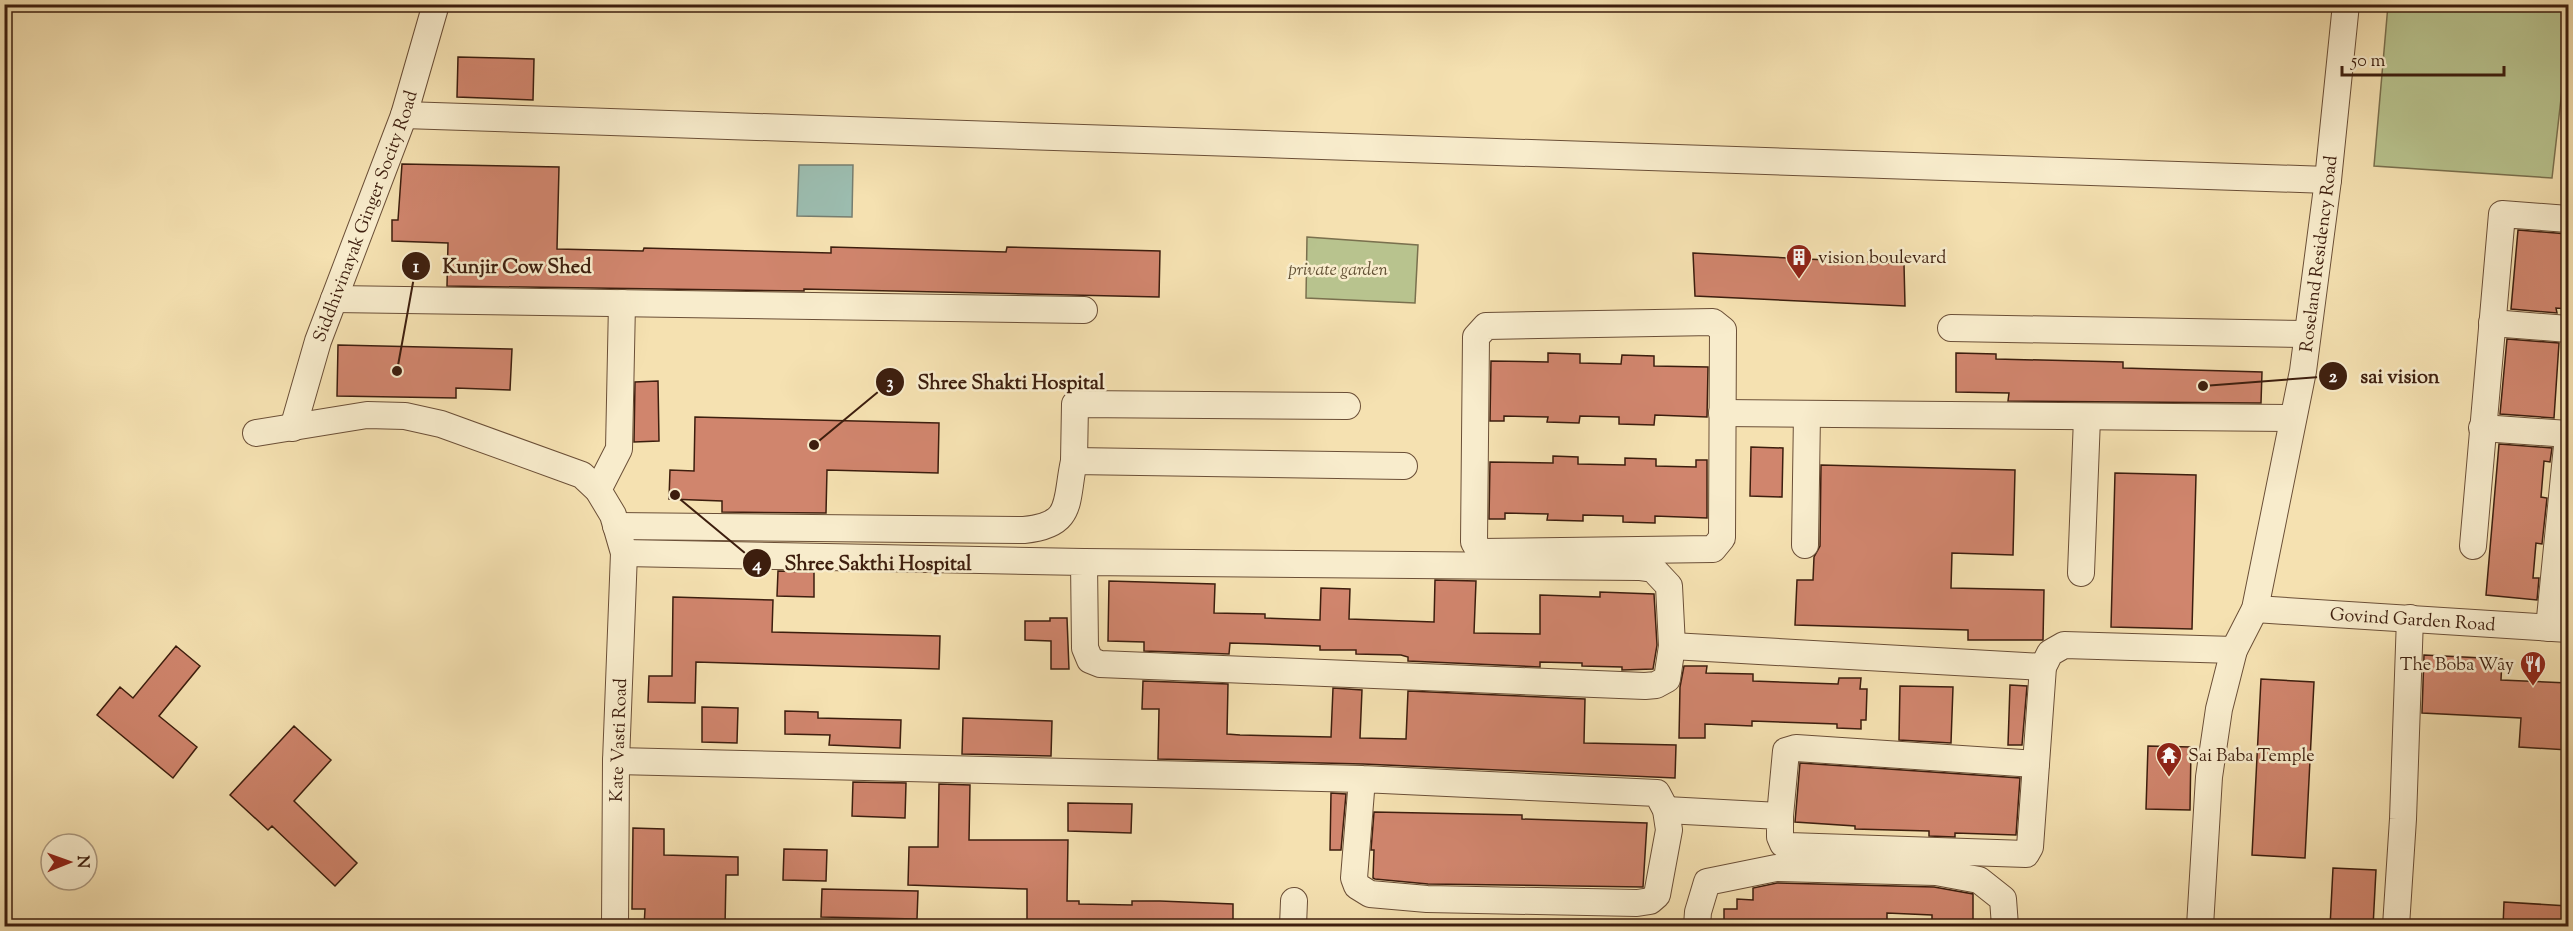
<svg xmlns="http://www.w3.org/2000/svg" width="2573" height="931" font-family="'Sorts Mill Goudy',serif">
	<rect width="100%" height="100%" fill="#f5e1b1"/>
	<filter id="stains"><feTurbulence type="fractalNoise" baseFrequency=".00333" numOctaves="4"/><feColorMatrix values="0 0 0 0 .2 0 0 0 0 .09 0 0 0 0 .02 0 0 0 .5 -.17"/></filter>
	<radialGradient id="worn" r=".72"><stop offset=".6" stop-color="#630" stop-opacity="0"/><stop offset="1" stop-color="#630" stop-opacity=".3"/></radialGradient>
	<!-- green -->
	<path fill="#b8c38e" stroke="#7a704e" stroke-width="1.5" d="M2388,5H2568V37L2552,178L2374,166Z
		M1307,237L1418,245L1415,303L1306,298Z"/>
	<!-- water -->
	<path fill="#9cbdb0" stroke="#767d6f" stroke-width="1.5" d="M799,165H853L852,217L797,216Z"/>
	<!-- building -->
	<path fill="#d0856d" stroke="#3d1e0e" stroke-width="1.5" d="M458,57L534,59L533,100L457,97Z
		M402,164L559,167L557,249L643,251L644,248L831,253V247L1006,252L1007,247L1160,251L1159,297L804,289V291L447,286L448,243L392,241V220H398Z
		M2518,230L2568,234V309L2556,308L2557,313L2511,309Z
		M1693,253L1904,264L1905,306L1695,296Z
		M2507,339L2559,343L2554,418L2500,414Z
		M338,345L512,349L510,390L456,388V398L337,396Z
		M1548,353L1580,354V363L1621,364L1622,355L1654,356V366L1708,367L1707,417L1655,415L1654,425L1619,424V417L1580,416L1579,423L1547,422L1548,417L1504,416V421H1490L1491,361L1548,362Z
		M1956,353L1996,354V359L2123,362V368L2262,372L2261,403L2008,401L2009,393L1956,392Z
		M658,381L659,441L634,442L635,382Z
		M695,417L939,423L938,473L827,470L826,513L722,512V501L669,499L670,470L694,471Z
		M2499,444L2552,448L2550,462L2544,461L2541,497L2547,498L2542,544L2536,543L2533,578H2539L2537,600L2486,595Z
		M1751,447L1783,448L1782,497L1750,496Z
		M1553,456L1578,457V464L1625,465V458L1656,459V466L1696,467V460H1707V518L1655,516V523L1623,522V516L1583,515V521L1547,520L1548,514L1505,513V519H1489L1490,462L1553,463Z
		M1821,465L2015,470L2013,555L1952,553L1951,588L2044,590L2043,640H1968V630L1795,625L1797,580H1813L1814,557L1820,546Z
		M2115,473L2196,475L2192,629L2111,627Z
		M778,571L814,572V597L777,596Z
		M1435,580L1476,581L1474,633L1540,634V595L1600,597V592L1654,594L1657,645L1653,669L1622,670V667L1582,666V663L1540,662V667L1408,661V657L1401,655L1356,654V650H1320V646L1265,644L1230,643L1229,654L1144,651V642L1108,641L1109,581L1215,584L1214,613L1265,614V618L1320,620L1321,588L1350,589L1349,619L1434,622Z
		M673,597L773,600L772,632L940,636L939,669L696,662L695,703L648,702L649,676H672Z
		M1050,618H1067L1069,669H1051V641L1025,640V621H1050Z
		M176,646L200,666L159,716L197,747L173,778L97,715L120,687L133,698Z
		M2424,655L2502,659L2501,680L2568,683V750L2519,747L2521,718L2422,713Z
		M1684,666H1707L1706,673L1753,674V681L1838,684L1839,678H1861L1860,689H1867L1866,720H1861V729L1837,728V724L1752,721V726L1705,724V738H1679L1680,687Z
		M2261,679L2314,682L2305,858L2252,855Z
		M1143,681L1228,684L1227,734L1240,735L1331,737L1333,688L1362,690L1360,738L1406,739L1408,691L1585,699L1584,743L1676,745L1675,778L1363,764L1158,759L1159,709H1142Z
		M2010,685L2027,686L2022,745H2008Z
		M1900,686L1953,687L1951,743L1899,740Z
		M702,707L738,708L737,743L702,742Z
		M785,711L818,712V718L901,720L900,748L829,745L830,735L785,734Z
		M963,718L1052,721L1051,756L962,754Z
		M294,726L331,760L294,801L357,863L335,886L272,826L268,830L230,795Z
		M2148,746L2191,747L2190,810L2146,809Z
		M1800,763L2020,778L2016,835L1955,833V837L1929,836V831L1855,829V826L1795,822Z
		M853,782L906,783L905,818L852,816Z
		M939,784L970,785L969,840H1068L1067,901H1079V904L1132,905V901H1160L1233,904V927H1027V889L908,885L909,847H938Z
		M1331,793L1346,794L1341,850H1330Z
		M1068,803L1132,804L1131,833L1068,831Z
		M1374,812L1522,815V819L1647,823L1643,887L1428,884L1375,879L1373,878L1374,850H1371Z
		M633,828L664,829V855L738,857V875H726L725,927H644L645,909H632Z
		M784,849L827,850L826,881L783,880Z
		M2333,868L2376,870L2373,927H2330Z
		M1777,883L1934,887L1973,894V927H1932V915L1887,913V927H1724V909H1737V899L1753,900V888Z
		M822,889L918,891L917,919L821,917Z
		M2504,902L2568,906V927H2503Z"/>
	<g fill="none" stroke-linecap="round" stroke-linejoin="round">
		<!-- minor casing -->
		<g stroke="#6b4f37" stroke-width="28">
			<g id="minor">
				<path d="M404,115L2328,180"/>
				<path d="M334,299L1084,310"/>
				<path d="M1713,322L1723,330L1722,538L1713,549L1480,552L1474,542L1476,337L1486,326Z"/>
				<path d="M2492,323L2568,329"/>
				<path d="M1951,328L2307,334"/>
				<path d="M1722,413L2293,418"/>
				<path id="s1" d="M293,428L318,341L404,115L436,4"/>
				<path d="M2482,428L2568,434"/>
				<path d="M256,433L367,415L405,416L441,424L582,475L598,490L613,515L624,553L616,761L615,926"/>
				<path d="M1074,461L1075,404L1347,406"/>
				<path d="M598,490L619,449L622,303"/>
				<path d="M616,526L1024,530C1075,525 1065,501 1074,461L1404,466"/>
				<path d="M1805,545L1807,414"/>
				<path d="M2473,546L2502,214L2568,219"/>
				<path d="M624,553L1084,562L1639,567L1653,569L1669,586L1672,646L1667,679L1656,685L1645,686L1100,664L1090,660L1085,648L1084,562"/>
				<path d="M2081,573L2087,418"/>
				<path id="s2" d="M2255,609L2568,629"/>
				<path d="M2549,628L2568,436"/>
				<path d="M1672,646L2043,667"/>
				<path d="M616,761L1362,779L1657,793L1666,810L1669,830L1657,895L1650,901L1637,903L1427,899L1370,894L1357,886L1354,878L1362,779"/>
				<path d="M1666,810L1780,816V837L1783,844L1789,846L2026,854L2030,847L2043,667L2050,653L2064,645L2234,650"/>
				<path d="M1780,816L1786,751L1796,748L2036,764"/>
				<path d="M1293,926L1294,901"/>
				<path d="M1697,926L1698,912L1707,882L1776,868L1936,872L1979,880L2003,899L2005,926"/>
				<path id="s3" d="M2200,926L2209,777L2219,709L2234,650L2255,609L2303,371L2328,180L2346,4"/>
				<path d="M2396,926L2403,819L2410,618"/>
			</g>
		</g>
		<!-- minor -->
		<use href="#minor" stroke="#f8eccc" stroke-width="26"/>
	</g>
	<!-- icons -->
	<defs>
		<g id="building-pin" transform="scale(1.35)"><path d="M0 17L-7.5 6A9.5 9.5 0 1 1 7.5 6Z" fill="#8f2418" stroke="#f8eccc"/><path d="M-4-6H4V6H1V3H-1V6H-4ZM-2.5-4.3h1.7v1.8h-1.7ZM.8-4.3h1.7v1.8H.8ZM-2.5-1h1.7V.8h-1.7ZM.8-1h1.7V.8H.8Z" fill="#fff"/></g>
		<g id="restaurant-pin" transform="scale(1.35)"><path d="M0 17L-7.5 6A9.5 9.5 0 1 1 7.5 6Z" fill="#8f2418" stroke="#f8eccc"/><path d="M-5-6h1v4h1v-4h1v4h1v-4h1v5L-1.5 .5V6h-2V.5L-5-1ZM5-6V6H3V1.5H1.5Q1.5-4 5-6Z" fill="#fff"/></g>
		<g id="temple-pin" transform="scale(1.35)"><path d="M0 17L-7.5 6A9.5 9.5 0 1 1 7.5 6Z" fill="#8f2418" stroke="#f8eccc"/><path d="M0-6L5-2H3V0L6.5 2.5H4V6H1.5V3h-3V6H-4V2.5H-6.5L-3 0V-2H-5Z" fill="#fff"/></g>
	</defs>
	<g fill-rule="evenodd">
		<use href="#building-pin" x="1799" y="257"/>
		<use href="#restaurant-pin" x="2533" y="664"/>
		<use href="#temple-pin" x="2169" y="755"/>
	</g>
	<g text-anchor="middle" stroke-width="5" stroke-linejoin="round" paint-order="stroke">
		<!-- street labels -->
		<g font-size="18" fill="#3d1e0e" stroke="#f8eccc">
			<text dy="6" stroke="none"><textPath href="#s1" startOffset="224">Siddhivinayak Ginger Socity Road</textPath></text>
			<text dy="6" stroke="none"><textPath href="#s3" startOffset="686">Roseland Residency Road</textPath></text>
			<text dy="6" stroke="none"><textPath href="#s2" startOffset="158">Govind Garden Road</textPath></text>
			<text transform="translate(618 740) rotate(-88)" y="6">Kate Vasti Road</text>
		</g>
		<!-- poi labels -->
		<g font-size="18" fill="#3d1e0e" stroke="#f8eccc" text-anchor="start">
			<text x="1818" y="263">vision boulevard</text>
			<text x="2514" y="670" text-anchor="end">The Boba Way</text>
			<text x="2188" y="761">Sai Baba Temple</text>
		</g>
		<!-- park labels -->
		<g font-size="18" font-style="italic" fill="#625034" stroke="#f8eccc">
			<text x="1338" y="275">private garden</text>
		</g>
	</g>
	<!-- callouts -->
	<path fill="none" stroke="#3d1e0e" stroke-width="2" d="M397 371L416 266M2203 386L2333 376M814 445L890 382M675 495L757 563"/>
	<g fill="#3d1e0e" stroke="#f8eccc" stroke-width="2">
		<circle cx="397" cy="371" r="6"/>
		<circle cx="2203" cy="386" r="6"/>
		<circle cx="814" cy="445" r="6"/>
		<circle cx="675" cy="495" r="6"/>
		<circle cx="416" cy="266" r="15"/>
		<circle cx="2333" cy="376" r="15"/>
		<circle cx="890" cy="382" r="15"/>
		<circle cx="757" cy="563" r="15"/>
	</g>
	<g font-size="18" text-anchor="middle" font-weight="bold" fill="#fff">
		<text x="416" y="272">1</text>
		<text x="2333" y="382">2</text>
		<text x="890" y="388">3</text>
		<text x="757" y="570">4</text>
	</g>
	<g font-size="20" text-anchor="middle" font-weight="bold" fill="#3d1e0e" stroke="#f8eccc" stroke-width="5" stroke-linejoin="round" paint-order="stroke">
		<text x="517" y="273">Kunjir Cow Shed</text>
		<text x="2400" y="383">sai vision</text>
		<text x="1011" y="389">Shree Shakti Hospital</text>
		<text x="878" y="570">Shree Sakthi Hospital</text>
	</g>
	<!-- margin -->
	<rect width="2573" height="931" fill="none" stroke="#f5e1b1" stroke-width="24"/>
	<rect x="6" y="6" width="2561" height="919" fill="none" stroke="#3d1e0e" stroke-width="3"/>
	<rect x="12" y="12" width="2549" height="907" fill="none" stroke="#3d1e0e" stroke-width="1.5"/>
	<!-- north arrow -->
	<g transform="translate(69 862) rotate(89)"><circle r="28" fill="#f8eccc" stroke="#ad9a80" stroke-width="1.5"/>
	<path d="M0-4.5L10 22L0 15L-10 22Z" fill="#8f2418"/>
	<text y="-9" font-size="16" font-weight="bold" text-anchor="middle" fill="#3d1e0e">N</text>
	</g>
	<!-- scale -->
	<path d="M2342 66v9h162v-9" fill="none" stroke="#3d1e0e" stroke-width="3"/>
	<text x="2351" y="66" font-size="18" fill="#3d1e0e" stroke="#f8eccc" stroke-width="4.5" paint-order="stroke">50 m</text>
	<rect width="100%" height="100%" filter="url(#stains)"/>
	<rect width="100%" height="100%" fill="url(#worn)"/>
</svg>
